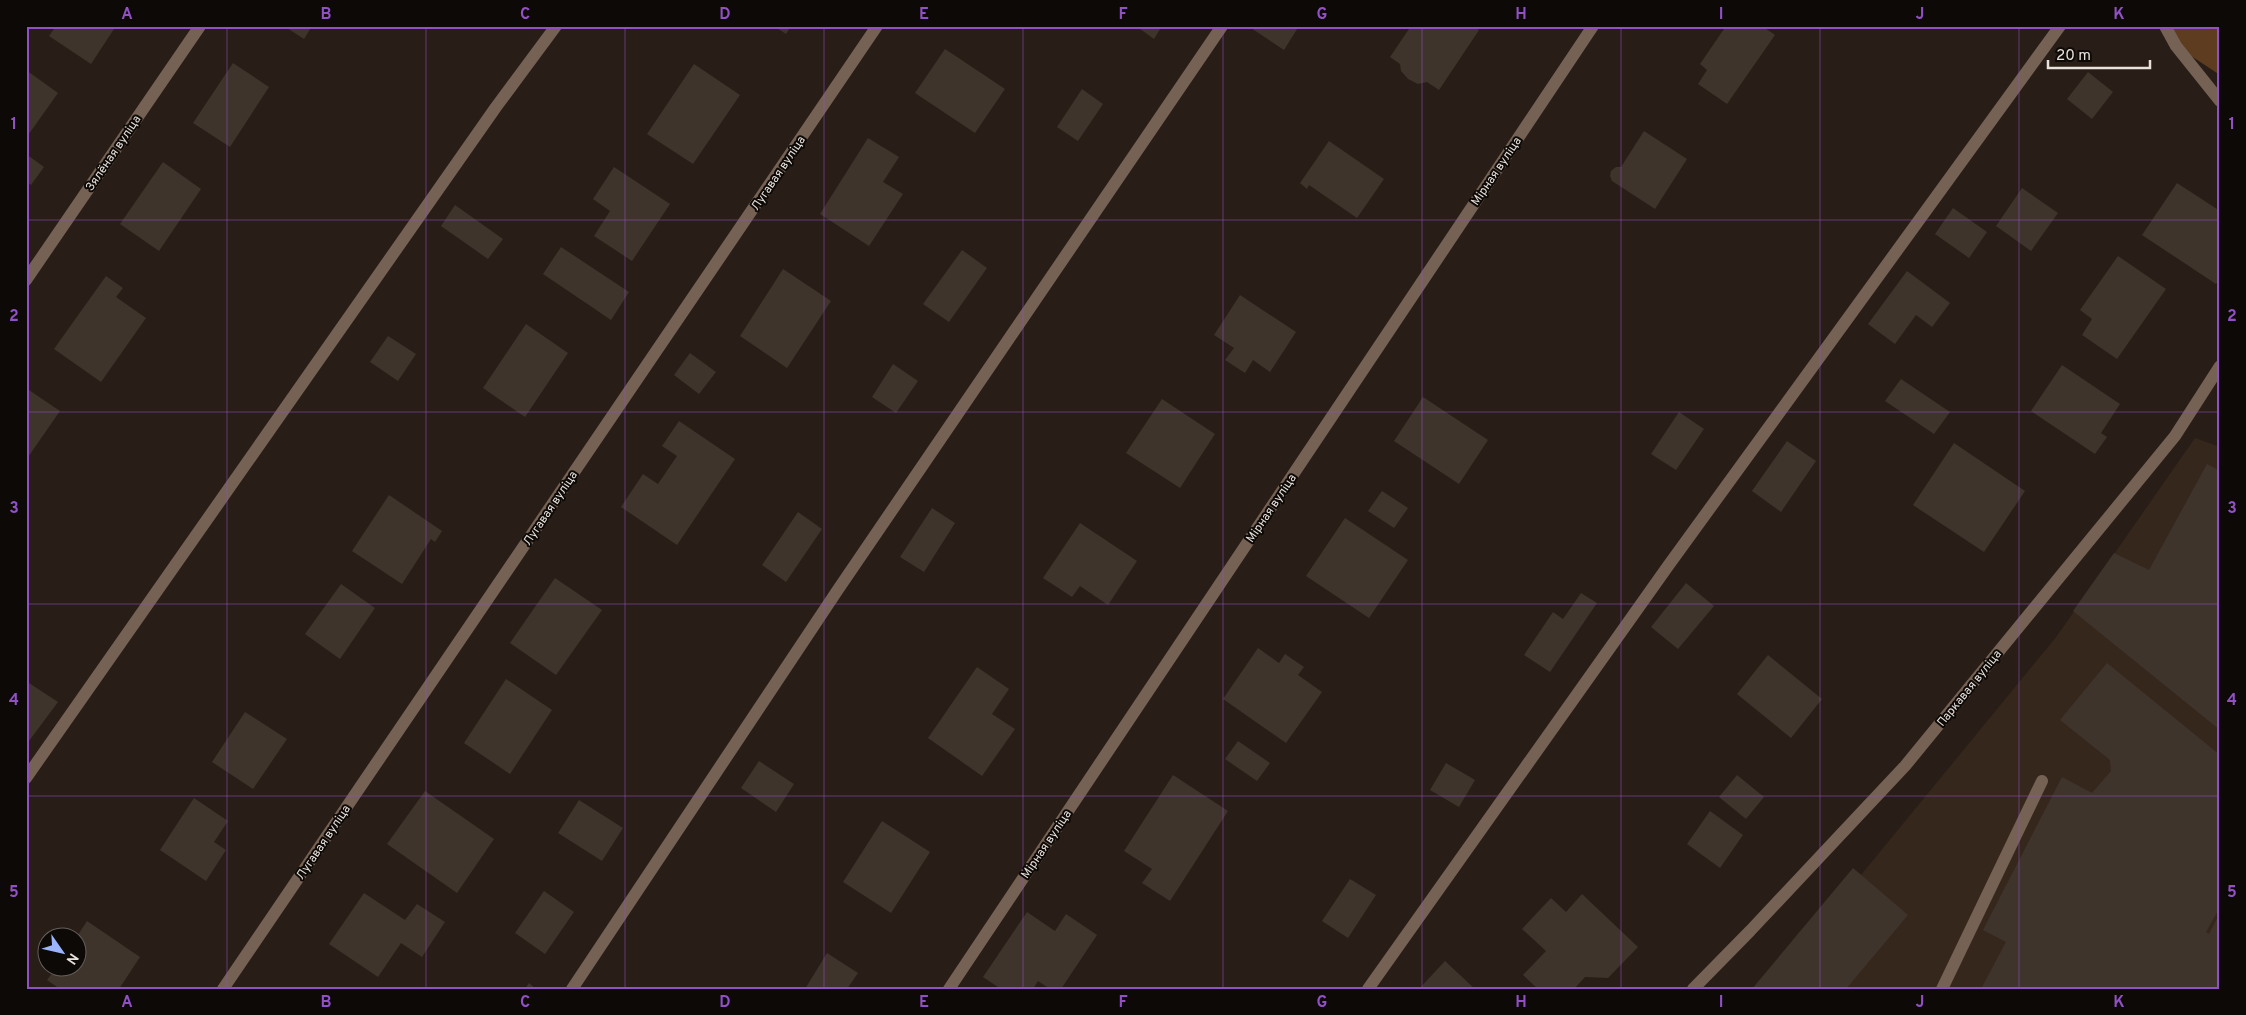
<svg xmlns="http://www.w3.org/2000/svg" width="2246" height="1015" font-family="Overpass,sans-serif">
	<rect width="100%" height="100%" fill="#281e17"/>
	<!-- built -->
	<path fill="#36271c" d="M2195,438L2220,447V989H1760L1861,875L2057,636Z"/>
	<!-- green -->
	<path fill="#5e3c1f" d="M2168,26H2220V75L2176,46Z"/>
	<!-- building -->
	<path fill="#3f342c" d="M56,26H116L91,64L49,36Z
		M284,26H312L304,39Z
		M774,26H791L786,34Z
		M1136,26H1162L1154,39Z
		M1248,26H1299L1284,50Z
		M1411,26H1473L1479,30L1439,90L1427,82L1418,84L1408,79L1401,71L1400,64L1390,57Z
		M1726,26H1762L1775,35L1727,104L1698,84L1707,70L1700,64Z
		M945,49L1005,89L975,133L915,93Z
		M233,63L269,87L230,147L193,123Z
		M694,64L740,95L693,164L647,134Z
		M26,70L58,93L26,138Z
		M2088,72L2113,92L2092,119L2067,99Z
		M1082,89L1103,104L1078,141L1057,127Z
		M1644,131L1687,159L1655,209L1612,181L1610,176L1611,171L1616,167H1621Z
		M868,138L899,157L883,182L903,194L869,246L820,214Z
		M1329,141L1384,179L1357,218L1309,185L1307,189L1300,183Z
		M26,154L44,167L31,185L26,181Z
		M163,162L201,189L159,251L120,224Z
		M614,167L670,204L632,261L594,236L610,211L593,199Z
		M2177,183L2220,211V278L2216,284L2142,235Z
		M2022,188L2058,213L2031,251L1996,226Z
		M455,205L503,239L488,259L441,226Z
		M1953,208L1987,232L1969,258L1935,234Z
		M561,247L629,292L611,320L543,274Z
		M962,250L987,268L949,322L923,304Z
		M2118,256L2166,289L2117,359L2082,335L2092,319L2080,310Z
		M783,269L831,301L787,368L740,336Z
		M1907,271L1950,303L1932,327L1916,315L1895,344L1868,324Z
		M106,276L123,288L116,297L146,318L101,382L54,349Z
		M1240,295L1296,332L1270,372L1253,360L1245,373L1225,360L1234,348L1214,335Z
		M526,324L568,353L525,417L483,388Z
		M388,336L416,354L398,381L370,362Z
		M690,353L716,372L699,394L674,375Z
		M893,364L918,381L896,413L872,397Z
		M2062,365L2120,404L2101,433L2107,437L2095,454L2031,411Z
		M1901,379L1950,412L1934,434L1885,401Z
		M26,388L60,411L26,460Z
		M1423,397L1488,440L1459,484L1394,441Z
		M1162,399L1215,434L1180,488L1126,453Z
		M1679,412L1704,429L1676,470L1651,454Z
		M679,421L735,459L677,545L621,507L643,474L658,484L677,456L662,446Z
		M1787,441L1816,461L1781,512L1752,491Z
		M1954,443L2025,491L1984,552L1913,505Z
		M2207,464L2220,471V730L2073,611L2114,553L2149,570Z
		M1382,491L1408,508L1394,528L1368,511Z
		M389,495L442,531L435,542L431,539L402,584L352,551Z
		M932,508L955,523L924,572L900,557Z
		M798,512L822,529L786,582L762,565Z
		M1345,518L1408,560L1369,618L1306,576Z
		M1080,523L1137,561L1108,605L1080,586L1072,597L1043,578Z
		M555,578L602,610L556,675L510,643Z
		M1686,583L1714,606L1678,649L1651,627Z
		M341,584L375,608L340,659L305,634Z
		M1581,593L1597,603L1550,672L1524,655L1553,612L1563,619Z
		M1258,648L1279,663L1285,654L1304,667L1298,675L1322,692L1286,743L1223,699Z
		M1768,655L1822,699L1791,738L1737,694Z
		M2107,663L2220,755V907L2206,932L2209,934L2220,913V989H1981L2006,942L1983,930L2062,777L2092,793L2111,771L2110,760L2060,720Z
		M977,667L1009,689L992,714L1015,729L982,776L928,738Z
		M506,679L552,710L510,774L464,743Z
		M26,681L58,702L26,745Z
		M245,712L287,739L253,789L212,762Z
		M1238,741L1270,763L1257,781L1225,759Z
		M759,761L794,784L776,812L741,788Z
		M1446,763L1475,780L1459,807L1430,790Z
		M1173,775L1228,811L1170,901L1142,883L1152,869L1124,851Z
		M1737,775L1764,797L1746,819L1719,797Z
		M425,791L494,839L457,893L387,844Z
		M194,798L228,821L214,842L226,850L206,881L160,850Z
		M579,800L623,828L602,861L558,833Z
		M1710,811L1743,835L1720,868L1687,844Z
		M882,821L930,852L891,913L843,882Z
		M1853,868L1908,915L1846,989H1752Z
		M1350,879L1376,895L1348,938L1322,921Z
		M544,891L574,912L545,954L515,933Z
		M364,893L405,920L417,904L445,922L422,957L401,943L378,977L329,944Z
		M1582,894L1638,947L1608,978L1585,977L1574,989H1538L1523,975L1546,951L1522,929L1551,898L1566,912Z
		M1027,912L1055,931L1066,914L1097,935L1061,989H1050L1038,981L1033,989H1001L983,977Z
		M87,921L140,957L119,989H60L47,980L56,968H78L76,938Z
		M827,953L858,973L847,989H805Z
		M1445,961L1475,989H1419Z
		M529,983L536,989H525Z"/>
	<g fill="none" stroke-linecap="round" stroke-linejoin="round">
		<!-- service -->
		<path stroke="#756254" stroke-width="12" d="M26,778L496,107L556,26
			M572,989L837,591L1222,26
			M1368,989L1668,566L2060,26
			M1942,989L2042,781"/>
		<!-- minor -->
		<path stroke="#756254" stroke-width="12" d="M2165,26L2176,46L2220,101
			M26,280L200,26
			M223,989L877,26
			M949,989L1593,26
			M1693,989L1750,931L1905,766L2175,436L2220,366"/>
	</g>
	<!-- grid -->
	<path fill="none" stroke="#9150c5" stroke-width="1" stroke-opacity="0.55" d="M227,26V989M426,26V989M625,26V989M824,26V989M1023,26V989M1223,26V989M1422,26V989M1621,26V989M1820,26V989M2019,26V989M26,220H2220M26,412H2220M26,604H2220M26,796H2220"/>
	<g text-anchor="middle" stroke-width="4" stroke-linejoin="round" paint-order="stroke">
		<!-- street labels -->
		<g font-size="12" fill="#e8e1dc" stroke="#0d0906">
			<text transform="translate(113 153) rotate(-56)" y="4">Зялёная вуліца</text>
			<text transform="translate(1496 171) rotate(-56)" y="4">Мірная вуліца</text>
			<text transform="translate(778 173) rotate(-56)" y="4">Лугавая вуліца</text>
			<text transform="translate(550 508) rotate(-56)" y="4">Лугавая вуліца</text>
			<text transform="translate(1271 508) rotate(-56)" y="4">Мірная вуліца</text>
			<text transform="translate(1969 688) rotate(-51)" y="4">Паркавая вуліца</text>
			<text transform="translate(323 842) rotate(-56)" y="4">Лугавая вуліца</text>
			<text transform="translate(1046 844) rotate(-56)" y="4">Мірная вуліца</text>
		</g>
	</g>
	<!-- border -->
	<rect width="2246" height="1015" fill="none" stroke="#0d0906" stroke-width="55"/>
	<!-- north arrow -->
	<g transform="translate(62 952) rotate(124)"><circle r="24" fill="#0d0906" stroke="#655f5c"/>
	<path d="M0-4L9 19L0 12L-9 19Z" fill="#9bb5fd"/>
	<text y="-8" font-size="14" font-weight="bold" text-anchor="middle" fill="#e8e1dc">N</text>
	</g>
	<!-- scale -->
	<path d="M2048 60v8h102v-8" fill="none" stroke="#e8e1dc" stroke-width="2.5"/>
	<text x="2056" y="60" font-size="15" fill="#e8e1dc" stroke="#0d0906" stroke-width="4" paint-order="stroke">20 m</text>
	<rect x="28" y="28" width="2190" height="960" fill="none" stroke="#9150c5" stroke-width="2"/>
	<g font-size="16" text-anchor="middle" font-weight="bold" fill="#9150c5">
		<text x="127" y="19">A</text>
		<text x="326" y="19">B</text>
		<text x="525" y="19">C</text>
		<text x="725" y="19">D</text>
		<text x="924" y="19">E</text>
		<text x="1123" y="19">F</text>
		<text x="1322" y="19">G</text>
		<text x="1521" y="19">H</text>
		<text x="1721" y="19">I</text>
		<text x="1920" y="19">J</text>
		<text x="2119" y="19">K</text>
		<text x="14" y="129">1</text>
		<text x="2232" y="129">1</text>
		<text x="14" y="321">2</text>
		<text x="2232" y="321">2</text>
		<text x="14" y="513">3</text>
		<text x="2232" y="513">3</text>
		<text x="14" y="705">4</text>
		<text x="2232" y="705">4</text>
		<text x="14" y="897">5</text>
		<text x="2232" y="897">5</text>
		<text x="127" y="1007">A</text>
		<text x="326" y="1007">B</text>
		<text x="525" y="1007">C</text>
		<text x="725" y="1007">D</text>
		<text x="924" y="1007">E</text>
		<text x="1123" y="1007">F</text>
		<text x="1322" y="1007">G</text>
		<text x="1521" y="1007">H</text>
		<text x="1721" y="1007">I</text>
		<text x="1920" y="1007">J</text>
		<text x="2119" y="1007">K</text>
	</g>
</svg>
